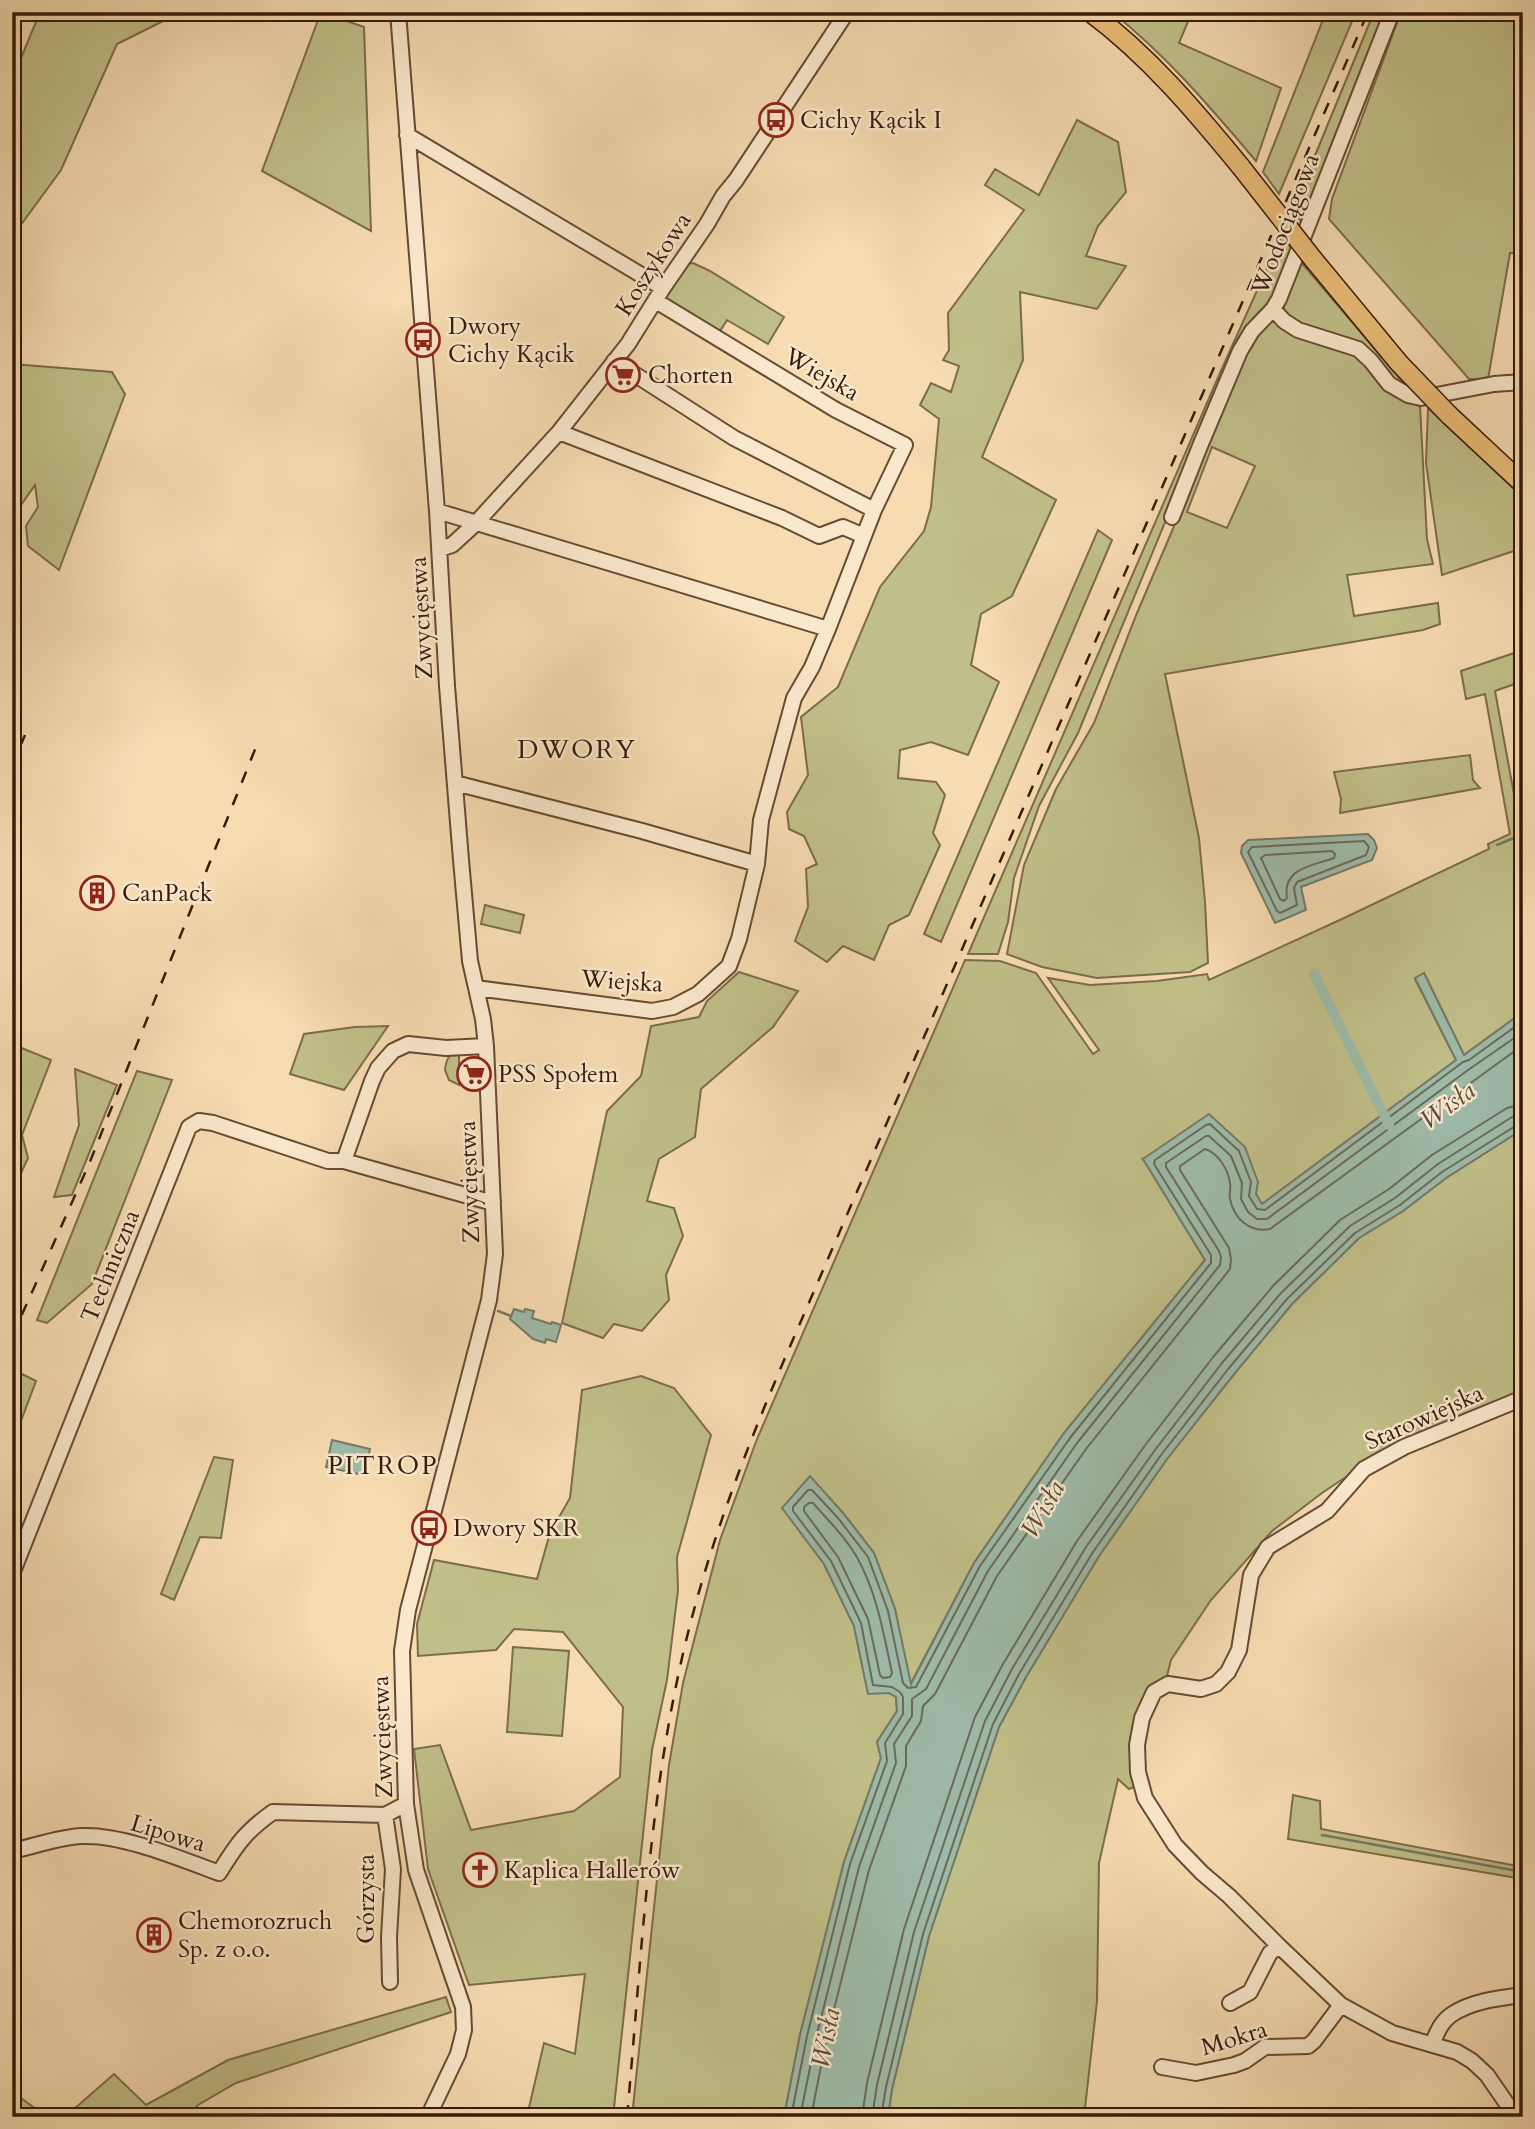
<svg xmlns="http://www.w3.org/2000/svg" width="1535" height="2129" font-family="Cardo,serif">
	<rect width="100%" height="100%" fill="#f7dbb1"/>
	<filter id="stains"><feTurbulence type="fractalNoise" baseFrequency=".00286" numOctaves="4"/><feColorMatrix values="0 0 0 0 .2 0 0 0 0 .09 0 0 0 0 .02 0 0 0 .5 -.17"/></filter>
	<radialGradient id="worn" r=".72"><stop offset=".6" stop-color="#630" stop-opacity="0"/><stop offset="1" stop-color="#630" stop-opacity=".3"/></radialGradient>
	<!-- green -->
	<path fill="#c1bf89" stroke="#7c6c4a" stroke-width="2" fill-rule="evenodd" d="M40,12H181L117,44L61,170L12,237V80Z
		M321,12L364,27L371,231L262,171Z
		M1112,12H1192L1179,43L1281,88L1256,161C1209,106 1169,58 1112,12Z
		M1326,12H1356L1279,194L1263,172Z
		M1374,12H1392L1306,229L1293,209Z
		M1401,12H1523V253H1510L1488,379H1469L1329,219L1332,199Z
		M1077,120L1118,142L1126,192L1098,226L1086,256L1126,266L1097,309L1020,292L1023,360L982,457L1056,500L1012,596L981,614L971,665L999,682L968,755L931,742L900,750L898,778L936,782L945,795L933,833L940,845L909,915L889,925L874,960L843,946L827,962L795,941L808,907L806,869L817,864L804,836L789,829L787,812L808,775L801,717L838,687L880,587L924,531L931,507L939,419L920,405L931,383L951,392L959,366L943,360L949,350L948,313L1024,210L985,185L995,169L1039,195Z
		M1282,235L1294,252L1272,304L1237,348L1078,733L1039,806L1014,878L1008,922L998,954H968L1220,373Z
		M1301,262L1413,394L1394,383L1373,359L1351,339L1304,325L1286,317L1283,305Z
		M693,263L710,271L784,317L768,344L727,320L717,336L666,301V296L686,264Z
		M1266,322H1276L1359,355L1396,394L1420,406L1427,539L1433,564L1347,575L1354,616L1438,603L1440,624L1423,630L1165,674L1199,838L1205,902L1208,963L1190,972L1097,978L1042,967L1007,954L1024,865L1056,789L1094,723L1137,613L1172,531L1230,381L1240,359ZM1212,447L1255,466L1227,528L1187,512Z
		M12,364L112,372L125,394L59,570L28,546L26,526L38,507L35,485L12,518V429L18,418L12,409Z
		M1428,408L1523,497V548L1442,575L1426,463Z
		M1098,530L1112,540L941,942L924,934Z
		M1523,650V681L1495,691L1520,827H1523V1012L1464,1055L1424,973L1415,979L1456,1060L1261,1205L1256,1194L1143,1159L1205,1260L1064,1433L974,1563L910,1685L895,1609L874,1553L843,1513L810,1477L783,1508L824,1564L854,1626L868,1693H889L896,1697L897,1711L877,1742L881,1758L844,1862L800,2035L784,2117H632L669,1765L683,1683L720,1540L757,1439L965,960L1000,961L1036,973L1093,1054L1099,1050L1048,978L1090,985L1157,981L1207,974L1209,980L1342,919L1489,849L1488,844L1510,834L1485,694L1466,699L1461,671Z
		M1470,755L1473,780L1480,788L1340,813L1341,799L1334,772Z
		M485,905L524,915L520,933L481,924Z
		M739,972L798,991L773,1027L701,1089L695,1137L659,1159L647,1201L674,1208L683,1236L666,1275L669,1300L642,1331L614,1324L603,1338L562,1323L607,1111L641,1076L651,1026L699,1017L707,1001Z
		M388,1026L344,1090L290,1074L304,1034L355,1027Z
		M12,1044L51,1060L22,1135L28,1158L12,1193Z
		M459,1051V1085L449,1080L445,1070C446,1059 449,1054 459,1051Z
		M75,1069L117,1085L72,1195L54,1197L79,1125Z
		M137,1071L172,1080L92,1284L47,1323L37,1320Z
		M1523,1129V1397L1361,1467L1322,1493L1272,1531L1211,1600L1171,1660L1166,1680L1147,1698L1139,1785L1129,1789L1118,1779L1099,1863L1097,2001L1084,2117H888L892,2089L929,1936L999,1727L1026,1677L1099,1556L1167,1459L1235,1373L1292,1304L1359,1238L1403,1211L1446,1178Z
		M20,1373L36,1381L12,1445V1389Z
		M641,1376L674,1388L711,1435L677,1557L678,1590L667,1680L652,1750L613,2117H553L528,2112L544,2043L575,2054L585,1974L469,1985L428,1869L414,1749L440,1745L471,1830L574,1811L620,1777L623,1707L563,1632L514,1629L496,1650L418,1656L417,1624L434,1560L537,1579L550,1533L570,1498L582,1390Z
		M214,1457L233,1460L221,1538L200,1537L174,1600L161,1594Z
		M513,1647L569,1651L562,1736L507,1732Z
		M1293,1795L1320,1801L1321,1829L1523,1867V1879L1288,1839Z
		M446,1997L451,2012L236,2083L198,2105L187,2117H65L114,2074L146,2105L228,2060Z
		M12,2091L41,2113L37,2117H12Z"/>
	<!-- water -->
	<path fill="#9ebba9" stroke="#747b69" stroke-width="2" d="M1368,834L1374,840L1377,848L1372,860L1301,887L1306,910L1275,923L1241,853L1242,846L1248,840Z
		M1424,973L1464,1055L1523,1012V1129L1446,1178L1403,1211L1359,1238L1292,1304L1235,1373L1167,1459L1099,1556L1026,1677L999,1727L929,1936L892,2089L888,2117H784L800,2035L844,1862L881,1758L877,1742L897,1711L896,1697L889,1693L868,1694L854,1626L824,1564L782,1508L810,1476L843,1513L874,1553L895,1609L911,1684L974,1563L1064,1433L1205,1260L1143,1159L1209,1114L1245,1147L1258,1182L1256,1194L1262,1204L1456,1060L1415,978Z
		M514,1309L524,1312L525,1309L534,1311L532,1318L551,1324L552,1322L561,1325L556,1342L546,1339L545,1343L533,1339L510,1319Z
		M332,1440L370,1449L364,1475L326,1467Z"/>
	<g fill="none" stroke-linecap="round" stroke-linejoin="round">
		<!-- shore -->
		<path stroke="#6a6a5a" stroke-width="2" d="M1364,841L1369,847L1366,855L1297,882L1294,888L1297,905L1280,913L1277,911L1248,852L1252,847Z
			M1332,851L1335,854L1334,858C1312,866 1282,868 1287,898L1284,901L1280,899L1261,858L1265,855Z
			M809,1503H813C828,1520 850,1542 860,1563C878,1598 884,1636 892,1673L890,1677L883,1678L880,1675L868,1619L838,1557L804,1511V1507Z
			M791,2117L807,2036L850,1864L887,1761L885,1743L903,1714V1697L900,1692L892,1687L873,1685L861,1623L831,1561L793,1511V1507L808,1490H812L838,1518L868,1557L888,1611L903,1683L908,1688L916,1687L980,1566L1070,1438L1211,1263V1255L1154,1164L1155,1160L1206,1125L1210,1124L1239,1151L1251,1182L1249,1196L1257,1209L1265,1210L1463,1062L1469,1060L1523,1021
			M800,2117L816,2038L859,1867L896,1763L894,1744L912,1716V1699L926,1689L988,1571L1077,1443L1220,1265L1221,1257L1219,1251L1166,1167V1163L1206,1136H1209L1231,1156L1242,1183L1241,1199L1248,1212L1257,1219H1267L1468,1070L1523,1032
			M811,2117L826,2041L869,1870L906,1766V1746L921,1721L923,1706L935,1694L997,1576L1086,1449L1230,1269L1231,1259L1229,1248L1180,1170V1166L1205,1149C1218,1153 1228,1169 1230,1183C1231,1188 1229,1194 1230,1199C1234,1219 1250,1233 1270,1229L1523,1045
			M862,2117L867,2083L904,1929L975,1717L1003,1664L1077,1541L1146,1444L1214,1356L1273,1286L1340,1220L1389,1189L1432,1155L1507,1108L1523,1104
			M872,2117L877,2085L914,1932L985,1721L1012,1669L1086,1547L1155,1450L1222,1363L1281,1293L1350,1226L1395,1198L1438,1164L1512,1117L1523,1115
			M881,2117L886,2087L923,1934L993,1724L1019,1674L1093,1552L1161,1455L1229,1368L1287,1299L1355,1233L1400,1205L1442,1172L1517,1125L1523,1124"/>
		<!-- stream -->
		<path stroke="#747b69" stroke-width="2.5" d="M1497,845L1523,834
			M498,1311L511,1316
			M1322,1835L1523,1872"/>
		<!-- canal -->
		<path stroke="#9ebba9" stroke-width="10" d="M1314,974L1389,1125"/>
		<!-- minor casing -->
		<g stroke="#664a34" stroke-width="18">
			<path id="minor" d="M398,12L437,511L447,686L461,860L470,961L483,1019L486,1046L495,1254L489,1300L408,1610L402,1651L406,1804L416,1870L463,2007L464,2030L458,2054L428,2117
				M407,135L663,288
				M1273,309L1284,321L1298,330L1358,349L1371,361L1389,384L1408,395L1421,398L1494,384L1523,382
				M614,361L734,438L874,510
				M559,432L782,518L819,536L843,527L864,536
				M437,511L828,629
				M1172,517L1200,446L1240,351L1252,331L1273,309L1279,299L1392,12
				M440,549L452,545L475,524L559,432L628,344L663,288L707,224L723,196L736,180L847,12
				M455,783L642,831L757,864
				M476,988L652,1011L673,1007L698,994L729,966L739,939L757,864L761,820L794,698L812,667L828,629L874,510L905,445L836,410L656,301
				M344,1161L486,1201H493
				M12,1574L189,1127L199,1121L213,1123L328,1161H344L372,1081L378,1068L393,1051L408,1044L446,1048L486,1046
				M385,1815L393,1869L389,1937L390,1982
				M12,1851C35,1846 59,1837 82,1836C122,1834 181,1859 219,1873C237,1844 245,1832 273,1812L385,1815L406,1804
				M1230,2003L1250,1992L1270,1953L1279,1946
				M1432,2044C1437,2033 1441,2022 1451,2015C1471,2001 1499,1998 1523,1995
				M1162,2067L1196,2073L1234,2065L1245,2061L1265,2047L1308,2046L1314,2041L1341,2005
				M1516,2117L1487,2075L1472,2061L1457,2052L1392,2033L1341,2005L1279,1946L1229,1896L1202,1873L1175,1845L1145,1798L1138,1772L1137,1745L1142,1718L1154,1692L1168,1684L1201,1689L1216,1684L1228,1672L1239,1650L1251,1575L1268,1547L1327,1511L1364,1469L1404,1447L1523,1398"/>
		</g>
		<!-- major casing -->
		<g stroke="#361a0a" stroke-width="21">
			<path id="major" d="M1090,12C1149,56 1195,111 1241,167
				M1313,259L1399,363
				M1449,415L1523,484"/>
		</g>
		<!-- minor -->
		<use href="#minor" stroke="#fae8cc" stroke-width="14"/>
		<!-- major -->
		<use href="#major" stroke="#ecbe78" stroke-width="18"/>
		<!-- rail -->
		<path stroke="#361a0a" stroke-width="2.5" stroke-dasharray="12 12" stroke-linecap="butt" d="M12,766L25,735
			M12,1186C19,1220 20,1256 12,1290
			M12,1337L89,1164L256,747
			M627,2117C641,1964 648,1808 682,1658C706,1552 745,1451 788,1351L1368,12"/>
		<!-- major-bridge casing -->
		<g stroke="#361a0a" stroke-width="21" stroke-linecap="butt">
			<path id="major-bridge" d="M1241,167L1313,259
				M1399,363L1449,415"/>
		</g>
		<!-- major-bridge -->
		<use href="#major-bridge" stroke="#ecbe78" stroke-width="18"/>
	</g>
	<!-- icons -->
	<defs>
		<g id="bus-ring" transform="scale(1.75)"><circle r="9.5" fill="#fae8cc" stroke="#8f2418" stroke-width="1.5"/><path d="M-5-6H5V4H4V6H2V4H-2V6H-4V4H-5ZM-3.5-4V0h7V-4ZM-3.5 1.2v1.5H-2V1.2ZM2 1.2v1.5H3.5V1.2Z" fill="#8f2418"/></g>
		<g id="supermarket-ring" transform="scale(1.75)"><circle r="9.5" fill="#fae8cc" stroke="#8f2418" stroke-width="1.5"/><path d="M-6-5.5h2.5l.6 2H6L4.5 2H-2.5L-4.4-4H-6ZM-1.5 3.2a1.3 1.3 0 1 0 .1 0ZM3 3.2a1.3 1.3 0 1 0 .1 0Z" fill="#8f2418"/></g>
		<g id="building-ring" transform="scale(1.75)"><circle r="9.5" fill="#fae8cc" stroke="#8f2418" stroke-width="1.5"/><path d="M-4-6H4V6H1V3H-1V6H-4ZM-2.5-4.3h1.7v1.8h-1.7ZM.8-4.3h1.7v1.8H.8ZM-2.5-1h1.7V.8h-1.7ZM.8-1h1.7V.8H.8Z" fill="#8f2418"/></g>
		<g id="church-ring" transform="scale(1.75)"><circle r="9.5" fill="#fae8cc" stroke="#8f2418" stroke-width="1.5"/><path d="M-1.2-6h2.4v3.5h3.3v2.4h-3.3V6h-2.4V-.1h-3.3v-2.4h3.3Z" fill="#8f2418"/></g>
	</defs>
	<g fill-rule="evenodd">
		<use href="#bus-ring" x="776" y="120"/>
		<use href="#bus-ring" x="423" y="340"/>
		<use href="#supermarket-ring" x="623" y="375"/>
		<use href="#building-ring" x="97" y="893"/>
		<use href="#supermarket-ring" x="474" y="1074"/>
		<use href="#bus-ring" x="429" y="1528"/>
		<use href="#church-ring" x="480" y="1870"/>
		<use href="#building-ring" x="154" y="1935"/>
	</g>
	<g text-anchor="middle" stroke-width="5" stroke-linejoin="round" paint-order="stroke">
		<!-- poi labels -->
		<g font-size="24" fill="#361a0a" stroke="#fae8cc" text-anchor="start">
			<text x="800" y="128">Cichy Kącik I</text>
			<text x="448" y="334">Dwory<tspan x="448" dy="28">Cichy Kącik</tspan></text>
			<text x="648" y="383">Chorten</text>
			<text x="122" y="901">CanPack</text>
			<text x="498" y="1082">PSS Społem</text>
			<text x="453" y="1536">Dwory SKR</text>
			<text x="504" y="1878">Kaplica Hallerów</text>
			<text x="178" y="1929">Chemorozruch<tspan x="178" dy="28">Sp. z o.o.</tspan></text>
		</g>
		<!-- street labels -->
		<g font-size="24" fill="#361a0a" stroke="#fae8cc">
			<text transform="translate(1285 224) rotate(-69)" y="8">Wodociągowa</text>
			<text transform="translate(653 264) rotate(-57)" y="8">Koszykowa</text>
			<text transform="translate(822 374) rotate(30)" y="8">Wiejska</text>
			<text transform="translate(421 618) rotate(-93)" y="8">Zwycięstwa</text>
			<text transform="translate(622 981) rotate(4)" y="8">Wiejska</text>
			<text transform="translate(469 1182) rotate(-92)" y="8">Zwycięstwa</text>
			<text transform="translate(110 1266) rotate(-68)" y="8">Techniczna</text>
			<text transform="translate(1424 1417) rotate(-24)" y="8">Starowiejska</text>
			<text transform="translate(382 1737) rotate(-92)" y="8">Zwycięstwa</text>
			<text transform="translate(168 1833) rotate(17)" y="8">Lipowa</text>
			<text transform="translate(366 1899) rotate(-90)" y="8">Górzysta</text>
			<text transform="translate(1234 2038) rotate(-17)" y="8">Mokra</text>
		</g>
		<!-- neighbourhood labels -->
		<g font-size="26" letter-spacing="2" fill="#361a0a" stroke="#fae8cc">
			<text x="577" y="758">DWORY</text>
			<text x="383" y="1474">PITROP</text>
		</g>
		<!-- water labels -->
		<g font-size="26" font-style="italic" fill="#554a3a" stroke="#fae8cc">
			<text transform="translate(1447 1105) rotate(-36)" y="9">Wisła</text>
			<text transform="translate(1042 1509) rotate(-60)" y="9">Wisła</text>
			<text transform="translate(825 2038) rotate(-79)" y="9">Wisła</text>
		</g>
	</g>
	<!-- margin -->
	<rect width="1535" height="2129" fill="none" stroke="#f7dbb1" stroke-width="42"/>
	<rect x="14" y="14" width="1507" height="2101" fill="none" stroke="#361a0a" stroke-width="3.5"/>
	<rect x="21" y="21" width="1493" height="2087" fill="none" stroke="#361a0a" stroke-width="2"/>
	<rect width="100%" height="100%" filter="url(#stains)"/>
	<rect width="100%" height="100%" fill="url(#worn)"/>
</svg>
